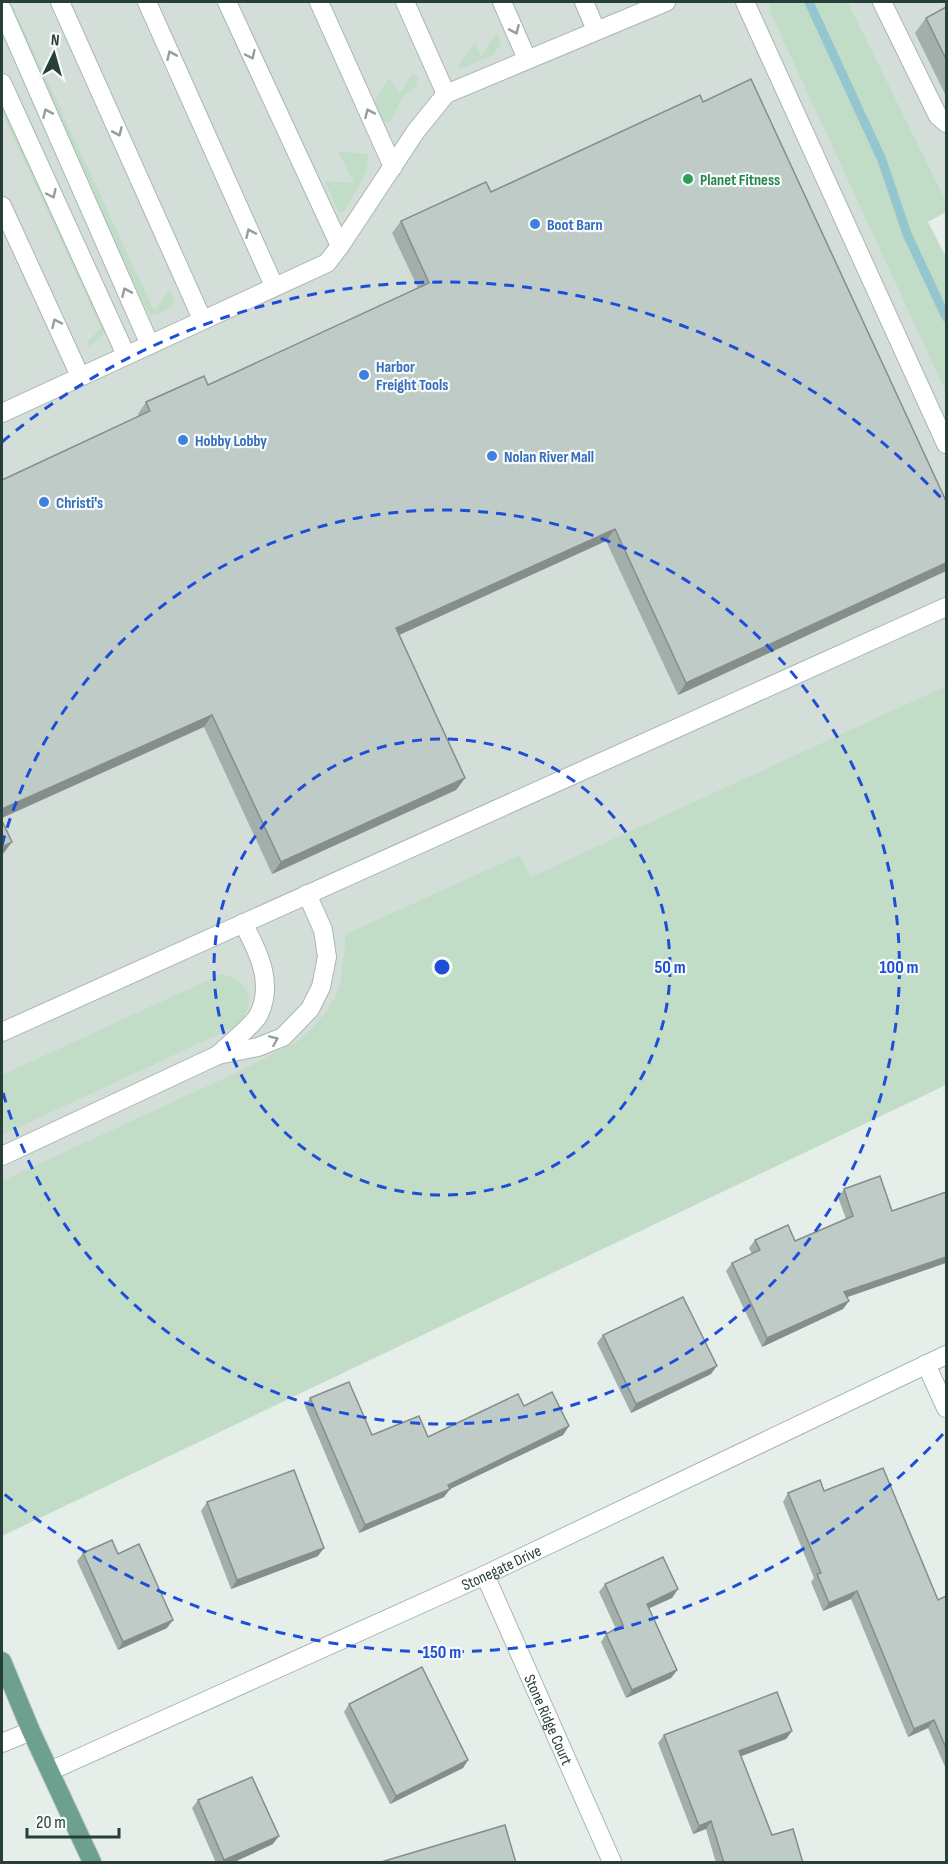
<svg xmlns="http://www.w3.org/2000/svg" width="948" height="1864" font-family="'Sofia Sans Condensed',sans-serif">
	<rect width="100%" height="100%" fill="#e6eeea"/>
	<!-- built -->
	<path fill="#d4ded9" d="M2,2H770L946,365V745L2,1189Z
		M848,2H946V201Z"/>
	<!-- green -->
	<path fill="#c1ddc8" d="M4,2H11L154,311L170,289L175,302C169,309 159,315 150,315L148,313Z
		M768,2H848L946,201V212L928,222L946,257V392L772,16Z
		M496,34L498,35L501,44L493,55L461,69L458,65L475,43L481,56Z
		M413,73L418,78L416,87L403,96L390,122L384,123L374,102L375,99L389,78L399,93Z
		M2,99L107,331L90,347L87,342L101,328L2,113Z
		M338,151L368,154C370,173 354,193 345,210L341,212L338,211L325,181L354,183Z
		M946,686V1085L2,1536V1181L244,1069L298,1041L314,1026L326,1012L336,995L341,980L346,934L520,855L531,877Z
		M221,974C252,980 259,1008 234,1027L2,1135V1075Z"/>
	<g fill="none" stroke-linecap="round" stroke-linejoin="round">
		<!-- stream -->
		<path stroke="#93c6ce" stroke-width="9" d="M809,2L882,160L907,234L946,317"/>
		<!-- minor casing -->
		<g stroke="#a9b6b1" stroke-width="20">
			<g id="minor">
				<path d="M60,2L202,319"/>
				<path d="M147,2L274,286"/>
				<path d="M227,2L340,246"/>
				<path d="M319,2L393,167"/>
				<path d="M405,2L446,94"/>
				<path d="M502,2L527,59"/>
				<path d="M584,2L596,30"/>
				<path d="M745,2L946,444"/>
				<path d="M882,2L938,116L946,123"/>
				<path d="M2,9L150,345"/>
				<path d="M2,83L126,355"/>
				<path d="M2,206L80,376"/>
				<path d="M2,413L327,263L340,246L416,131L446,94L666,2"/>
				<path d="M2,1032L946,607"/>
				<path d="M218,1055C227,1046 252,1026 258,1016C275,984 258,951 243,923"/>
				<path d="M2,1156L218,1055L258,1047L283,1037L310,1009L321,987L327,957L323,930L307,894"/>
				<path d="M926,1364L946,1408"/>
				<path id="s1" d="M485,1575L612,1862"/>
				<path d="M2,1743L31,1731"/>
				<path id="s2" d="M50,1771L485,1575L946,1355"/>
			</g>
		</g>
		<!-- major casing -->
		<g stroke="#c2c9c7" stroke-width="20">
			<path id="major" d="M2,1661L31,1731L92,1862"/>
		</g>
		<!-- minor -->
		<use href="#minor" stroke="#fff" stroke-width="18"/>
		<!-- major -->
		<use href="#major" stroke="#6ea092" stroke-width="18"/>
	</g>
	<!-- wall -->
	<path fill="#a3afaa" d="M946,7V96L915,33L926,18Z
		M703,102L946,501V571L678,695L606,541L399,635L465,778L456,790L272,874L204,727L138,414L146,402L208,385L418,288L392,233L401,221L491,192Z
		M880,1176L847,1297L849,1301L843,1309L762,1347L726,1271L732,1263L752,1254L749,1248L755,1240L795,1241L846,1219L838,1197L844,1189Z
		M603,1335L711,1374L631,1413L597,1343Z
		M310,1398L372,1435L428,1437L524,1406L569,1426L563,1435L450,1489L444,1497L359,1533L305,1406Z
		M824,1491L938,1600L946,1596V1769L928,1728L908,1737L851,1599L823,1611L811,1582L814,1578L783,1502L788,1493Z
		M207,1502L318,1556L231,1589L201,1511Z
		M83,1553L118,1554L167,1628L118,1650L77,1561Z
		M605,1584L678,1589L672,1598L649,1608L677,1670L671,1678L626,1698L601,1642L606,1634L616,1629L599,1592Z
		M349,1704L468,1760L463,1768L390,1804L344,1712Z
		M792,1731L786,1739L741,1756L772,1835L803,1863H716L706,1829L693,1834L658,1743L664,1735Z
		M198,1800L273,1844L232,1863H216L192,1808Z"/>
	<!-- shaded-wall -->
	<path fill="#858e8b" d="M615,529L606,541L388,640L396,628Z
		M946,563V571L678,695L686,683Z
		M212,715L204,727L2,818V809Z
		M465,778L456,790L272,874L281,862Z
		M12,842L3,854L2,855V847Z
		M946,1257V1263L839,1300L844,1292Z
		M849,1301L843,1309L762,1347L767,1338Z
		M717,1366L711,1374L631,1413L636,1404Z
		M569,1426L563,1435L450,1489L444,1497L359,1533L365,1525Z
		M324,1548L318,1556L231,1589L237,1580Z
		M678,1589L672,1598L641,1612L647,1604Z
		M857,1591L851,1599L823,1611L829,1603Z
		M173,1620L167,1628L118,1650L123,1642Z
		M677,1670L671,1678L626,1698L632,1690Z
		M934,1720L928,1728L908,1737L914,1729Z
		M792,1731L786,1739L734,1759L739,1751Z
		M468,1760L463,1768L390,1804L396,1796Z
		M711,1821L706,1829L693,1834L699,1826Z
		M279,1836L273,1844L232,1863H222L224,1860Z"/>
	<!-- building -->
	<path fill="#becbc6" stroke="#858e8b" stroke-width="1.5" d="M946,7V59L926,18Z
		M751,79L946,501V563L686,683L615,529L396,628L465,778L281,862L212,715L2,809V480L150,411L146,402L204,376L208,385L429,283L401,221L486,182L491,192L700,95L703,102Z
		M2,821L12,842L2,847Z
		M880,1176L892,1211L946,1192V1257L844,1292L849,1301L767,1338L732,1263L760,1250L755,1240L788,1225L795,1241L853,1216L844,1189Z
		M683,1297L717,1366L636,1404L603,1335Z
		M349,1382L372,1435L419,1416L428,1437L518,1394L524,1406L552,1392L569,1426L448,1485L450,1489L365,1525L310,1398Z
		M883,1468L938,1600L946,1596V1748L934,1720L914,1729L857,1591L829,1603L817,1574L821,1573L788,1493L820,1480L824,1491Z
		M294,1470L324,1548L237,1580L207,1502Z
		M112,1540L118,1554L139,1544L173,1620L123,1642L83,1553Z
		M663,1557L678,1589L647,1604L677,1670L632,1690L606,1634L623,1625L605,1584Z
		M422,1667L468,1760L396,1796L349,1704Z
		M777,1692L792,1731L739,1751L772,1835L793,1829L803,1863H724L711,1821L699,1826L664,1735Z
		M252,1777L279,1836L224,1860L198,1800Z
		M505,1825L516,1863L381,1862Z"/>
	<!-- one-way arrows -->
	<defs><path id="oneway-chevron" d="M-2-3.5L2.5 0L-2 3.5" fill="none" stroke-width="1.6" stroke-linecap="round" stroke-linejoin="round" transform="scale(1.5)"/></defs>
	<g stroke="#929f9c">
		<use href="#oneway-chevron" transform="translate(515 30) rotate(66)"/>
		<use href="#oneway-chevron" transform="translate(171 55) rotate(-114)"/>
		<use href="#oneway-chevron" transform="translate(251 55) rotate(65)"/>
		<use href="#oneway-chevron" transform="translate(47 113) rotate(-114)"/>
		<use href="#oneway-chevron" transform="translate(369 113) rotate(-114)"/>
		<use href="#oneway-chevron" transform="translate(118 132) rotate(66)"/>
		<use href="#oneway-chevron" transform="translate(52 194) rotate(65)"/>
		<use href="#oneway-chevron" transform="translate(250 233) rotate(-114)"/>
		<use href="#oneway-chevron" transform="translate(126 292) rotate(-114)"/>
		<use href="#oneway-chevron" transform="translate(56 323) rotate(-115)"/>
		<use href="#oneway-chevron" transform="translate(274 1040) rotate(-23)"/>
	</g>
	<!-- distance rings -->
	<g fill="none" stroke="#1d4ed8" stroke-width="3" stroke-dasharray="10 8">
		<circle cx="442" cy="967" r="228"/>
		<path d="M2 845A457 457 0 1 1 2 1089"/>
		<path d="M943 1434A685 685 0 0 1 2 1492M2 442A685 685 0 0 1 943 500"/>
	</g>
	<!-- markers -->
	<circle fill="#2e9e5b" stroke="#f6faf8" stroke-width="2" cx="688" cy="179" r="6"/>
	<g fill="#3f7fe0" stroke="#f6faf8" stroke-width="2">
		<circle cx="535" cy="224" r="6"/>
		<circle cx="364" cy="375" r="6"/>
		<circle cx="183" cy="440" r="6"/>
		<circle cx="492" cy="456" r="6"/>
		<circle cx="44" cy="502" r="6"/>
	</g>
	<g text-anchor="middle" stroke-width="4.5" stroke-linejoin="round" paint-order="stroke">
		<!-- leisure labels -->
		<g font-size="16" font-weight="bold" fill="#27864d" stroke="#f6faf8" text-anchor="start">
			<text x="700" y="185">Planet Fitness</text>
		</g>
		<!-- shop labels -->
		<g font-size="16" font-weight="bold" fill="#366cbe" stroke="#f6faf8" text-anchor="start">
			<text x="547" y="230">Boot Barn</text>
			<text x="376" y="372">Harbor<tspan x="376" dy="18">Freight Tools</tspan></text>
			<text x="195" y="446">Hobby Lobby</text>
			<text x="504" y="462">Nolan River Mall</text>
			<text x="56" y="508">Christi's</text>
		</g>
		<!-- street labels -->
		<g font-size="16" fill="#263f38" stroke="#f6faf8">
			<text dy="6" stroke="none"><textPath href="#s2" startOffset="495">Stonegate Drive</textPath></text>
			<text dy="6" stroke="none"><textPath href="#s1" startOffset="158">Stone Ridge Court</textPath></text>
		</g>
	</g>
	<circle cx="442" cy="967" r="9" fill="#1d4ed8" stroke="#f6faf8" stroke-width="3"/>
	<g font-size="18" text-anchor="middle" font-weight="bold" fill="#1d4ed8" stroke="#f6faf8" stroke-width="4.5" stroke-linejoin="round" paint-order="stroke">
		<text x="670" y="973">50 m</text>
		<text x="899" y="973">100 m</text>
		<text x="442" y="1658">150 m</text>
	</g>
	<!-- border -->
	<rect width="948" height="1864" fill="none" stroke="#263f38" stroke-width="6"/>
	<!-- north arrow -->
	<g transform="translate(54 54) rotate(5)" stroke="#f6faf8" stroke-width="4.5" paint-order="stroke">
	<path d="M0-4.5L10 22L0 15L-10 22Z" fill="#263f38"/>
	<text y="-9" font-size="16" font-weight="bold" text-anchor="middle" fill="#263f38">N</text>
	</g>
	<!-- scale -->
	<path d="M27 1828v9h92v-9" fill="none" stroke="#263f38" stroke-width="3"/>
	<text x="36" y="1828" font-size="18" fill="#263f38" stroke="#f6faf8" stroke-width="4.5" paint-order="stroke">20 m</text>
</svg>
